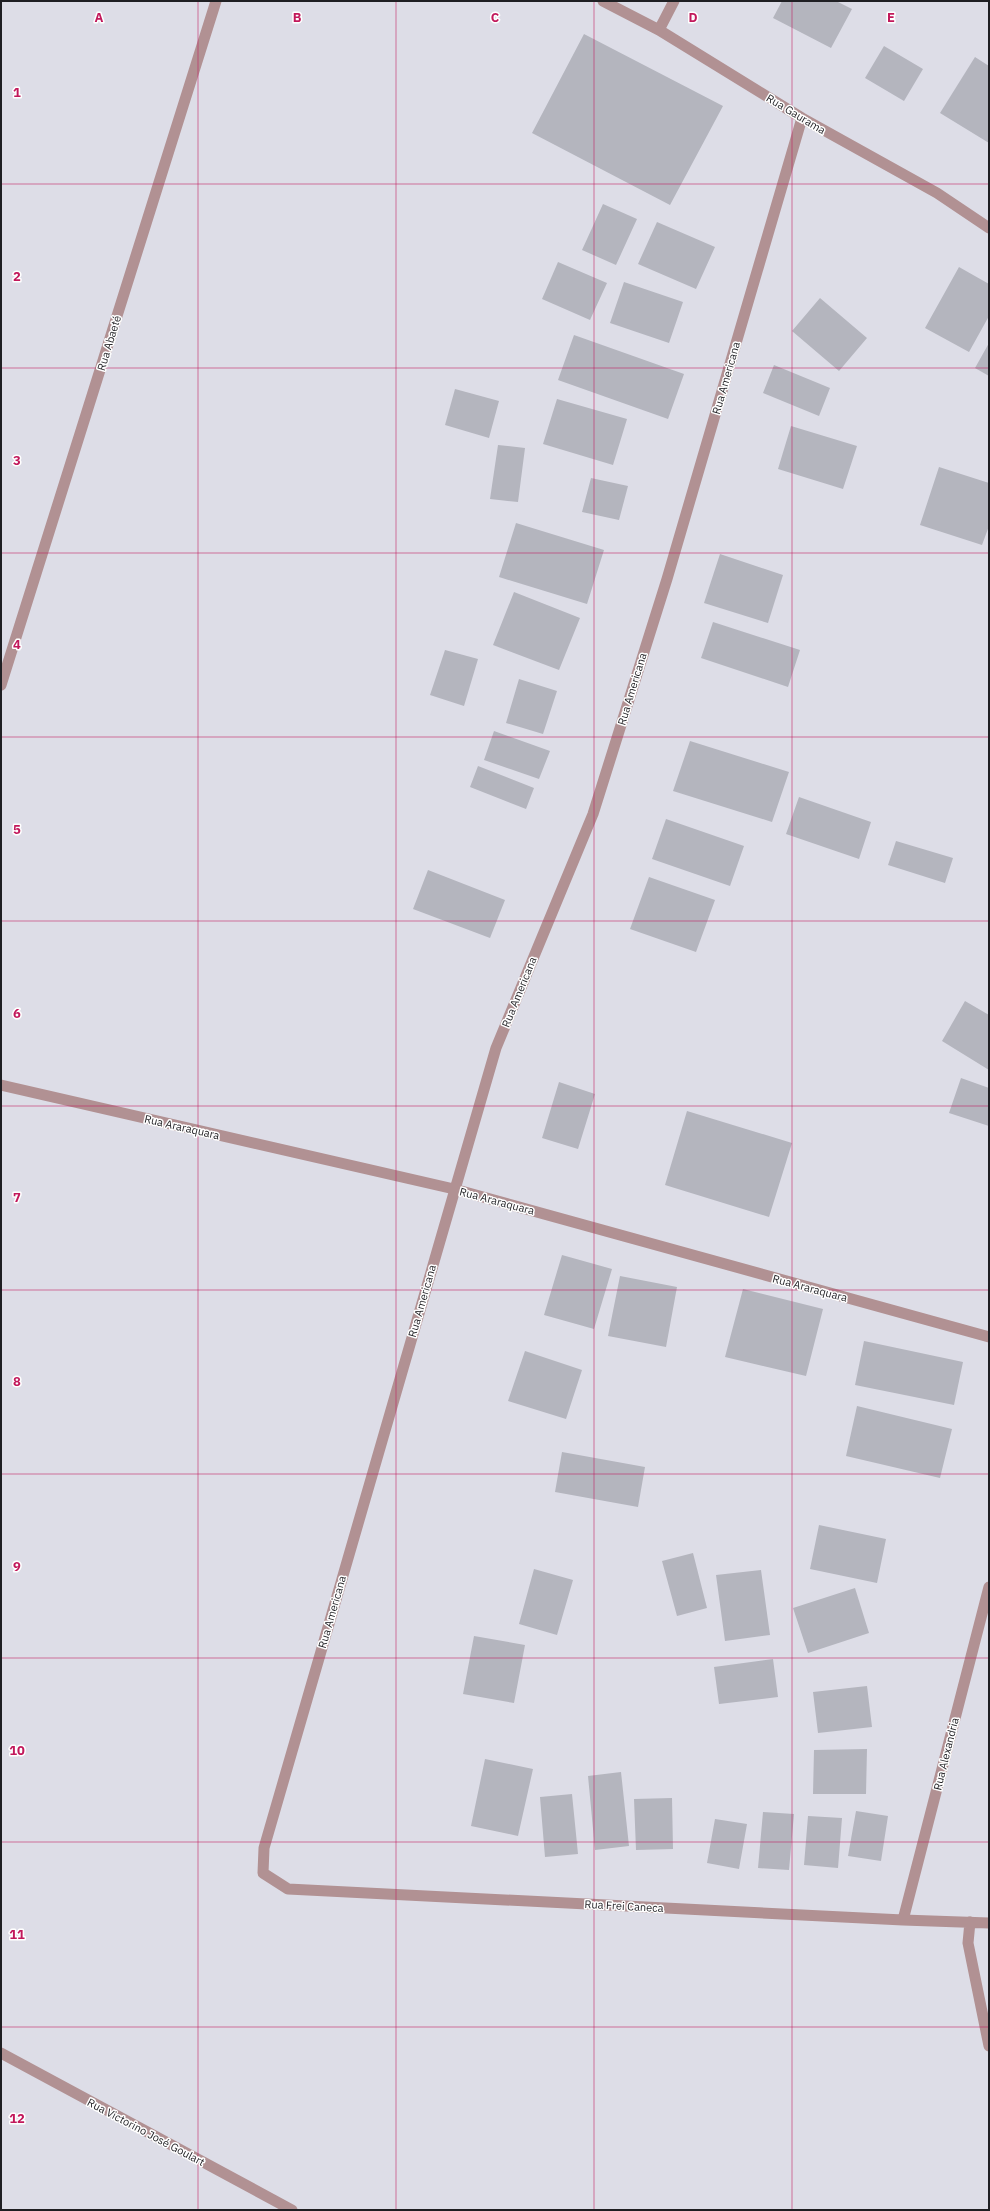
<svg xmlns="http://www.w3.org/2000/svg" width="990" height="2211" font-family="'IBM Plex Sans',sans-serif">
	<rect width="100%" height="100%" fill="#dddde7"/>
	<!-- building -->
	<path fill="#b4b5be" d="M782,1H836L852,9L831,48L773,18Z
		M584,34L723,106L670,205L532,133Z
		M884,46L923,69L904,101L865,78Z
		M975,57L989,66V143L940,113Z
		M603,204L637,219L616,265L582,250Z
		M657,222L715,247L696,289L638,264Z
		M558,262L607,283L590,320L542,299Z
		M959,267L989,284V316L969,352L925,328Z
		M624,282L683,302L669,343L610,323Z
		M820,298L867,338L839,371L792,331Z
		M574,335L684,374L668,419L558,380Z
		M989,343V376L975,368Z
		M774,365L830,388L819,416L763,393Z
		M455,389L499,401L489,438L445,425Z
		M557,399L627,419L613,465L543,444Z
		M791,426L857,446L843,489L778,469Z
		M498,445L525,448L518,502L490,499Z
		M939,467L989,483V526L982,545L920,525Z
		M591,478L628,486L619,520L582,512Z
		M516,523L604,550L587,604L499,577Z
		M720,554L783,575L768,623L704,603Z
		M514,592L580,618L559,670L493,645Z
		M713,622L800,650L788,687L701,658Z
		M445,650L478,659L464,706L430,695Z
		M519,679L557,691L543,734L506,723Z
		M494,731L550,751L539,779L484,760Z
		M690,741L789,772L772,822L673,791Z
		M478,766L534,788L526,809L470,787Z
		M799,797L871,822L859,859L786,834Z
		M666,819L744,846L730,886L652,859Z
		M896,841L953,858L945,883L888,865Z
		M428,870L505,900L490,938L413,909Z
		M649,877L715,900L696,952L630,929Z
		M965,1001L989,1015V1070L942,1041Z
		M961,1078L989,1088V1126L949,1113Z
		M559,1082L595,1094L578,1149L542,1138Z
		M687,1111L792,1143L769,1217L665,1185Z
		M562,1255L612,1269L594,1329L544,1315Z
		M620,1276L677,1287L666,1347L608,1336Z
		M743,1289L823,1309L806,1376L725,1357Z
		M864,1341L963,1362L954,1405L855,1385Z
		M525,1351L582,1370L566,1419L508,1401Z
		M857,1406L952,1429L940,1478L846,1456Z
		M562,1452L645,1467L638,1507L555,1492Z
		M819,1525L886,1539L877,1583L810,1569Z
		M693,1553L707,1608L677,1616L662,1561Z
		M534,1569L573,1580L557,1635L519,1624Z
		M761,1570L770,1635L725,1641L716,1575Z
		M855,1588L869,1633L808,1653L793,1608Z
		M474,1636L525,1645L514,1703L463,1694Z
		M773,1659L778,1697L719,1704L714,1667Z
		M867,1686L872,1727L818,1733L813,1692Z
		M867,1749L866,1794H813L814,1750Z
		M485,1759L533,1769L518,1836L471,1826Z
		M621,1772L629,1846L595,1850L588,1776Z
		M572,1794L578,1854L545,1857L540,1797Z
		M672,1798L673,1849L636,1850L634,1799Z
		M856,1811L888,1816L881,1861L848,1856Z
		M763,1812L794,1814L789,1870L758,1868Z
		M808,1816L842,1818L838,1868L804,1865Z
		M715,1819L747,1824L739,1869L707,1863Z"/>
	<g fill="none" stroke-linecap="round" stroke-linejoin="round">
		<!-- minor -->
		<path stroke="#b19193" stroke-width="11" d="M603,1L659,30L802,118L937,193L989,228
			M659,30L674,1
			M802,118L667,579L593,814L496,1048L264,1848L263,1873L288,1889L903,1920L989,1923
			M1,685L216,1
			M1,1085L454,1189L989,1337
			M903,1920L989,1587
			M970,1922L968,1943L989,2046
			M1,2053L292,2210"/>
	</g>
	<!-- grid -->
	<path fill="none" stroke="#c2185b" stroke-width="1" stroke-opacity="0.55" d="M198,1V2210M396,1V2210M594,1V2210M792,1V2210M1,184H989M1,368H989M1,553H989M1,737H989M1,921H989M1,1106H989M1,1290H989M1,1474H989M1,1658H989M1,1842H989M1,2027H989"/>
	<g text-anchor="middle" stroke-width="3" stroke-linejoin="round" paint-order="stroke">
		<!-- street labels -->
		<g font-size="11" fill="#1f1f23" stroke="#fff">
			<text transform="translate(796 114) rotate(31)" y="4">Rua Gaurama</text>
			<text transform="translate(109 343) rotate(-73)" y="4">Rua Abaeté</text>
			<text transform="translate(726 378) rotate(-74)" y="4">Rua Americana</text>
			<text transform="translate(632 689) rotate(-73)" y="4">Rua Americana</text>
			<text transform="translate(519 992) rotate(-68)" y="4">Rua Americana</text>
			<text transform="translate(182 1127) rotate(13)" y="4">Rua Araraquara</text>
			<text transform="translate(497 1201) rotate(15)" y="4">Rua Araraquara</text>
			<text transform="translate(810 1288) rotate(15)" y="4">Rua Araraquara</text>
			<text transform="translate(422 1301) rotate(-74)" y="4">Rua Americana</text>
			<text transform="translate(332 1612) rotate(-74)" y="4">Rua Americana</text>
			<text transform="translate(946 1754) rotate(-76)" y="4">Rua Alexandria</text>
			<text transform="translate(624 1906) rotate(3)" y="4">Rua Frei Caneca</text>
			<text transform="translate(146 2132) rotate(28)" y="4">Rua Victorino José Goulart</text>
		</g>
	</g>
	<g font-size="13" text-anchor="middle" font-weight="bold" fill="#c2185b" stroke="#fff" stroke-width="3" stroke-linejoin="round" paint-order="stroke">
		<text x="99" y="22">A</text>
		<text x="297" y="22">B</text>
		<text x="495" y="22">C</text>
		<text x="693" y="22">D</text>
		<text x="891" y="22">E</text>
		<text x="17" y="97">1</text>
		<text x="17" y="281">2</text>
		<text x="17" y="465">3</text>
		<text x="17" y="649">4</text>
		<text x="17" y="834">5</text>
		<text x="17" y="1018">6</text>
		<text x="17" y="1202">7</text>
		<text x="17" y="1386">8</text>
		<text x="17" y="1571">9</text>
		<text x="17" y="1755">10</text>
		<text x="17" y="1939">11</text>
		<text x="17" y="2123">12</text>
	</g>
	<!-- border -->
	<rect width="990" height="2211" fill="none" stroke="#1f1f23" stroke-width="4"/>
</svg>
